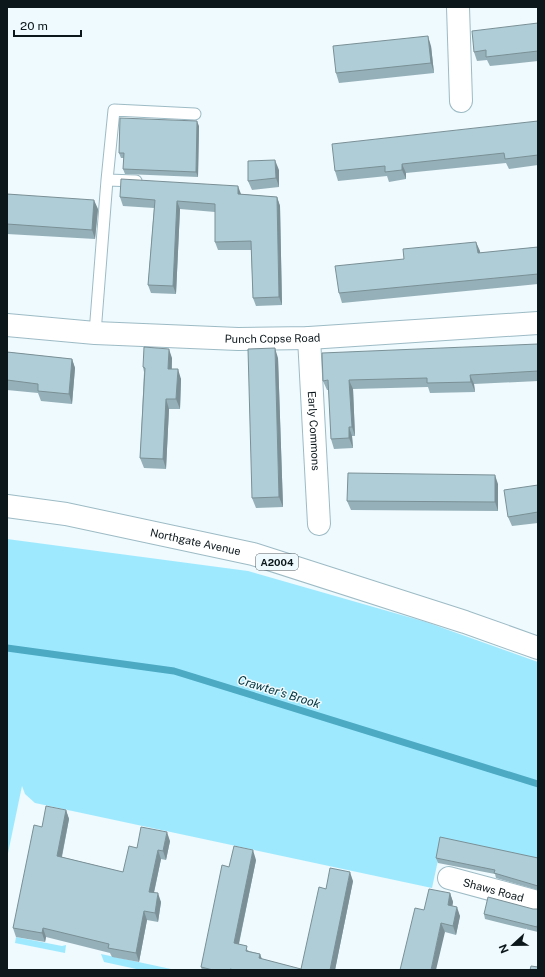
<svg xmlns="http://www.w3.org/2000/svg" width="545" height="977" font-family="'Public Sans',sans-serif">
	<rect width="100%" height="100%" fill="#eefafe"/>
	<!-- green -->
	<path fill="#9fe9ff" d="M7,539L248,571L426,622L538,662V863L442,842L432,888L35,803L25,794L22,786L7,858Z
		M16,937L62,946L66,945L65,953L15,943Z
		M101,954L171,969L141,970L104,962Z"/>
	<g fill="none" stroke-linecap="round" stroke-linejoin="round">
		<!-- stream -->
		<path stroke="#4caac3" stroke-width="7" d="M7,648L174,671L538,784"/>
		<!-- lane casing -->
		<g stroke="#9dbbc5" stroke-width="13">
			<path id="lane" d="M107,180L114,110L195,114
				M95,333L107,180L136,181"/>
		</g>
		<!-- street casing -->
		<g stroke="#9dbbc5" stroke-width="24">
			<g id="street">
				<path d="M458,7L461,101"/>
				<path id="s1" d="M7,325L95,333L238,339L309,338L538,323"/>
				<path id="s2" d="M309,338L319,524"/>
				<path id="s3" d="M449,878L538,902"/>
			</g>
		</g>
		<!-- primary casing -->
		<g stroke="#9dbbc5" stroke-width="24">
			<g id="primary">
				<path id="s4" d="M7,506L66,514L253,554L465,622L538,648"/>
			</g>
		</g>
		<!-- lane -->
		<use href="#lane" stroke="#fff" stroke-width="11"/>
		<!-- street -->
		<use href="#street" stroke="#fff" stroke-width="22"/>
		<!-- primary -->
		<use href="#primary" stroke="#fff" stroke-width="22"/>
	</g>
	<!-- wall -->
	<path fill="#96b0b9" d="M538,23V61L490,66L487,60L477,61L474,52Z
		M431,46L434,73L339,83L336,73Z
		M538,121V165L509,169L506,163L406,173V179L389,182L387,176L338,181L335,171Z
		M199,126L198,177L125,174L123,169L124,158H121L119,153Z
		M279,170V187L252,190L248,181Z
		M7,194L98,209L95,239L7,234Z
		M241,194L277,197L280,206L282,305L256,306L253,298L251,250H218L215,242V212L180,209L176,294L151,293L148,285L154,208L123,206L120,197Z
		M538,247V284L342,303L339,293L480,251V253Z
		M538,344V381L474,384L475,392L430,393L428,387L353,389L355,436H352L353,448L334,449L331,439L329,390H327L323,381Z
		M7,352L72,359L75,368L72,404L41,401L38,393L7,390Z
		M172,358V369L181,379L180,409H169L166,469L144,468L140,458L144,372L143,367Z
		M278,358L283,507L256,508L252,498Z
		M498,484V511L351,510L347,501Z
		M538,485V523L512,526L508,517Z
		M66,810L69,819L62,857L123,872L137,848L170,841L166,860L161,859L154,893L161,902L158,922L147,920L139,962L112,957L110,953L46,937L45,942L16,937L13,928L42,827Z
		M436,858H538V890L496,878L495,874L438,863Z
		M256,860L239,944L249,951L260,954L262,959L301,969L326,889L353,881L335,970H202L201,967L229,867Z
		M450,893L453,902L452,906L460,916L456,935L445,932L424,910Z
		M533,909H538V932L485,919L484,914Z"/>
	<!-- shaded-wall -->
	<path fill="#7a9096" d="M428,36L431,46L434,73L431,63Z
		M197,121L199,126L198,177L196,172Z
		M275,160L279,170V187L276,178Z
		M402,164L406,173V179L402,170Z
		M238,186L241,194L242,202L238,194Z
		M277,197L280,206L282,305L279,297Z
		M94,200L98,209L95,239L92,230Z
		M177,201L180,209L176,294L173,286Z
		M476,242L480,251L481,263L478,253Z
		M275,348L278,358L283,507L279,497Z
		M169,349L172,358L171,378L168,369Z
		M72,359L75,368L72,404L69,394Z
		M178,369L181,379L180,409L176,399Z
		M470,375L474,384L475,392L471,382Z
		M349,380L353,389L355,436L352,427Z
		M166,399L169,409L166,469L163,459Z
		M349,427L352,436L353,448L349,438Z
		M495,475L498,484V511L495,502Z
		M66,810L69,819L60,865L57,856Z
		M167,832L170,841L166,860L163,851Z
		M158,850L161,859L152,901L149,892Z
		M253,850L256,860L237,952L234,943Z
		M350,872L353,881L335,970H330Z
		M158,893L161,902L158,922L155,913Z
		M450,893L453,902L451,914L448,905Z
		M457,907L460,916L456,935L453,926Z
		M144,911L147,920L139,962L136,953Z
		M441,923L445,932L436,970H431Z
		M43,928L46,937L45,942L42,933Z
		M260,954L263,963L259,958Z"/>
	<!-- building -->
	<path fill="#afcdd7" stroke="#7a9096" d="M538,23V51L486,57V50L474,52L472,31Z
		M428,36L431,63L336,73L333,46Z
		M120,118L197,121L196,172L123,169L124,153H119Z
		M538,121V155L505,159L504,153L402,164V170L385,172V166L335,171L332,144Z
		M275,160L276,178L248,181V161Z
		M121,179L238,186V194L277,197L279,297L253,298L251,241L215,242V204L177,201L173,286L148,285L155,200L120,197Z
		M7,194L94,200L92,230L7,224Z
		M476,242L478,253L538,247V274L339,293L335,266L404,259L403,249Z
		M538,344V371L470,375L471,382L427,383V378L349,380L352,427H349V438L331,439L328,380L323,381L322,353Z
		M144,347L169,349L168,369H178L176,399H166L163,459L140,458L145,368L143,367Z
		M275,348L279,497L252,498L248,349Z
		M7,352L72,359L69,394L38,391V384L7,380Z
		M348,473L495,475V502L347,501Z
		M538,485V512L508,517L504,490Z
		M46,806L66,810L57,856L123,872L129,846L137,848L141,827L167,832L163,851L158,850L149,892L158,893L155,913L144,911L136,953L108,948L109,944L43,928L42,933L13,928L34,825L42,827Z
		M440,837L538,858V886L494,873L495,870L436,858Z
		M234,846L253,850L234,943L247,946L246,951L260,954L259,958L301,969L319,887L326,889L330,868L350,872L330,970H234L230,969V970H213L201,967L222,865L229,867Z
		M429,889L450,893L448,905L457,907L453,926L441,923L431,970H400L415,908L424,910Z
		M488,897L533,909H538V922L537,927L484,914Z
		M531,966L538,967V970H530Z"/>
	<g text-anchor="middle" stroke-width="3" stroke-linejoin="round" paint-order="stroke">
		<!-- shield labels -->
		<rect fill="#eefafe" stroke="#505b5f" stroke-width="1" x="256" y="554" width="42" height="16" rx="3"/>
		<g font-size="10" font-weight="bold" fill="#0c171b">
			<text x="277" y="566">A2004</text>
		</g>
		<!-- street labels -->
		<g font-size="11" fill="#0c171b" stroke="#eefafe">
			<text dy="4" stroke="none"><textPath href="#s1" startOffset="266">Punch Copse Road</textPath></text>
			<text dy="4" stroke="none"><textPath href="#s2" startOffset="93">Early Commons</textPath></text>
			<text dy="4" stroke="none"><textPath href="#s4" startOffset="192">Northgate Avenue</textPath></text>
			<text dy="4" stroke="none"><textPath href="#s3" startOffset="46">Shaws Road</textPath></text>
		</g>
		<!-- water labels -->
		<g font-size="12" font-style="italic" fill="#01303a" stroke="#eefafe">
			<text transform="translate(279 692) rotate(17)" y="4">Crawter's Brook</text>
		</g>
	</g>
	<!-- border -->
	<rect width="545" height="977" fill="none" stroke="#0c171b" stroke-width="16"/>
	<!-- north arrow -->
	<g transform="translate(513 945) rotate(248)" stroke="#eefafe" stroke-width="3" paint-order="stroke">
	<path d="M0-3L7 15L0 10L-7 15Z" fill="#0c171b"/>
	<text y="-6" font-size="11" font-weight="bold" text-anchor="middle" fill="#0c171b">N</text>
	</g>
	<!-- scale -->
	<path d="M14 30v6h67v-6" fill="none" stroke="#0c171b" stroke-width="2"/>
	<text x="20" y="30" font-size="12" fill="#0c171b" stroke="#eefafe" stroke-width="3" paint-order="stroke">20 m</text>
</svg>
